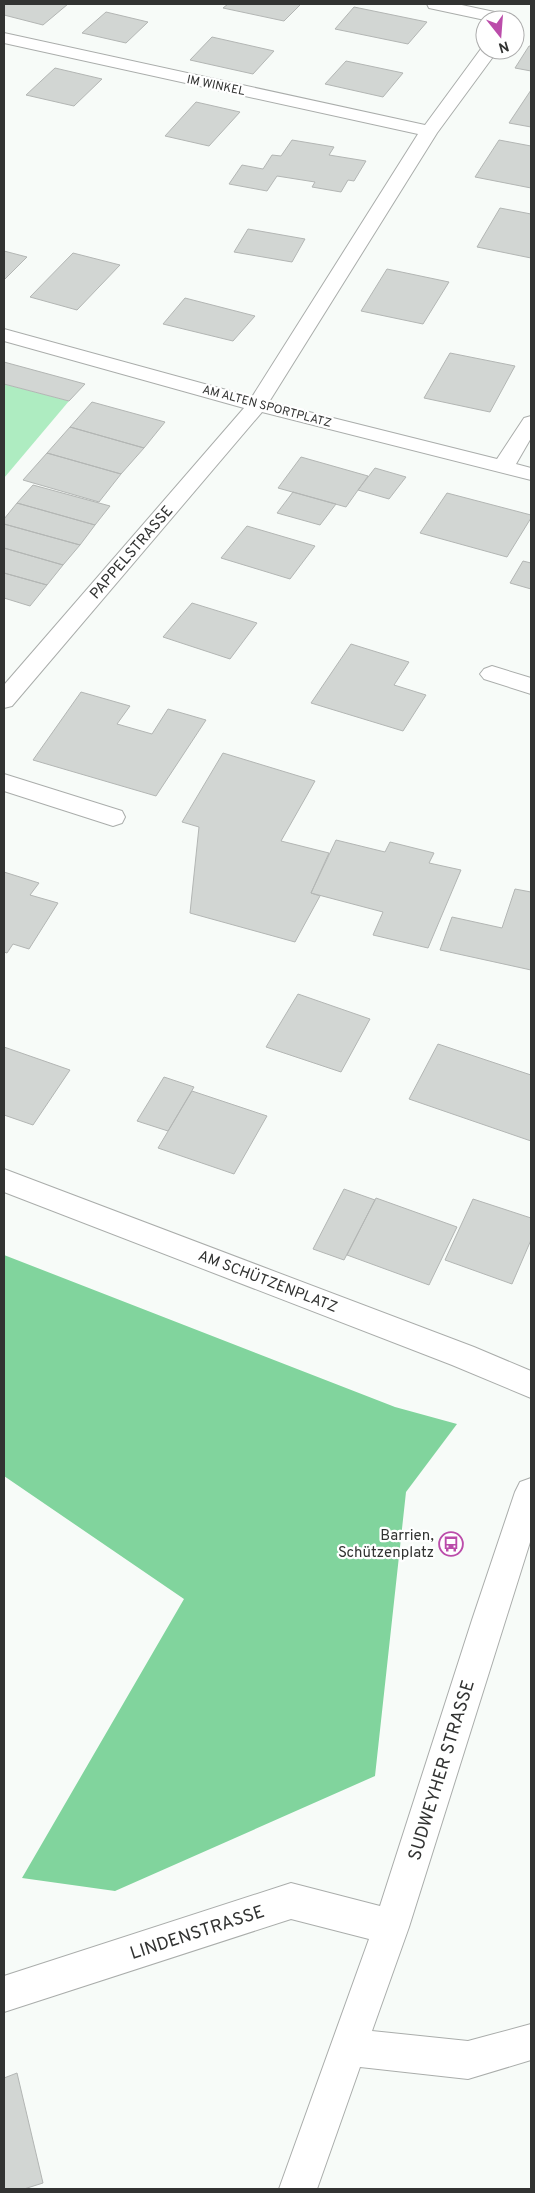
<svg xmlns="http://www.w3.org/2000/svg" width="535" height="2193" font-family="Overpass,sans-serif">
	<rect width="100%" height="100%" fill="#f7fbf8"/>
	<!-- green -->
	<path fill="#aeecc1" d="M4,384L69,401L4,478Z"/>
	<!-- forest -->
	<path fill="#81d49d" d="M4,1255L395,1407L457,1424L406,1492L375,1776L115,1891L22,1878L184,1599L4,1476Z"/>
	<!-- building -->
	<path fill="#d2d6d3" stroke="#b3b6b4" d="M4,4H68L43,25L4,15Z
		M228,4H301L284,21L223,8Z
		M354,7L427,22L408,44L335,29Z
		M106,12L148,22L126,43L82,33Z
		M212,37L274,51L253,74L190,60Z
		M529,46H531V71L515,68Z
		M346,61L403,73L383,97L325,84Z
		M55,68L102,79L74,106L26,95Z
		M531,90V127L509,123Z
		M196,102L240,112L209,146L165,136Z
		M292,140L334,147L329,155L366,161L354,181L348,180L341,192L312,187L315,182L277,176L267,191L229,184L242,165L263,169L272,155L281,156Z
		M499,140L531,146V188L475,177Z
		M500,208L531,214V258L477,247Z
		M248,229L305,239L292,262L234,252Z
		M4,251L27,257L4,280Z
		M73,253L120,265L77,310L30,297Z
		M387,269L449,282L423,324L361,311Z
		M185,298L255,316L233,341L163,324Z
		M450,353L515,366L490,412L424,398Z
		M4,362L85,384L69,401L4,384Z
		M92,402L165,422L144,448L70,427Z
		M70,427L144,448L121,474L47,453Z
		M47,453L121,474L99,502L23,480Z
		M301,457L368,476L346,507L278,488Z
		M375,468L406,477L389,499L358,490Z
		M33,485L110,506L95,525L17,503Z
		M293,492L336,504L320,525L277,513Z
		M447,493L531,515V518L507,557L420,533Z
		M17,503L95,525L80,545L4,524V519Z
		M4,524L80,545L63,565L4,548Z
		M247,526L315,546L290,579L221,558Z
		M4,548L63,565L47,585L4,573Z
		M523,561L531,563V589L510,583Z
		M4,573L47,585L30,606L4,598Z
		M192,603L257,623L230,659L163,637Z
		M351,644L409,662L394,685L426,695L403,731L311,703Z
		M81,692L130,706L117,724L152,734L168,709L206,720L156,796L33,760Z
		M223,753L315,781L281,841L329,853L311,893L320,896L295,942L190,913L199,827L182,822Z
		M336,840L385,852L390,842L434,853L429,863L461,870L428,948L373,935L383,912L311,893Z
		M4,872L39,883L30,895L58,903L29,949L13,944L7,953L4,952Z
		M515,889L531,892V970L440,950L452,917L502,928Z
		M298,994L370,1019L341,1072L266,1047Z
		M438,1044L531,1075V1141L409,1099Z
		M4,1047L70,1070L33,1125L4,1115Z
		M164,1077L194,1087L168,1131L137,1121Z
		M192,1091L267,1116L234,1174L158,1148Z
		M344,1189L375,1200L344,1260L313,1249Z
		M376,1198L457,1227L429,1285L347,1255Z
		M473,1199L531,1218V1240L512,1284L445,1260Z
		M17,2073L43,2183L24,2189H4V2078Z"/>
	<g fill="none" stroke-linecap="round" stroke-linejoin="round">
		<!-- minor casing -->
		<g stroke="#aaadab" stroke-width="2">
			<path id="minor" d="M427,4H457L514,16L516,20L515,22V20H485L429,8Z
				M4,33L425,125L483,46H485V50H498L437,133L269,402L497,459L524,418L531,416V438L516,464L531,468V480L262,412L12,706L4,708V685L244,408L4,341V329L252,397L418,134L4,43Z
				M492,666L531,678V694L484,679L480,674L484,669Z
				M4,774L122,811L125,817L122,823L113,826L4,791Z
				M4,1169L474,1347L531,1371V1398L452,1365L4,1192Z
				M531,1478V1539L409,1927L372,2031L468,2041L531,2024V2060L468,2079L360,2067L317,2189H279L369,1939L291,1919L4,2012V1976L291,1883L380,1906L472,1620L515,1492L520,1482Z"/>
		</g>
		<!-- minor -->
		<use href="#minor" fill="#fff" fill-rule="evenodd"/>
	</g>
	<!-- icons -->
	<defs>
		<g id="bus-ring" transform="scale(1.25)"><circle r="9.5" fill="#fff" stroke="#bb4caa" stroke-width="1.5"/><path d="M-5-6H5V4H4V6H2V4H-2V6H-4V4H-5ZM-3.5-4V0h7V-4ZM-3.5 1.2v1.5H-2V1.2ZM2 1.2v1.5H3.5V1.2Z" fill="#bb4caa"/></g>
	</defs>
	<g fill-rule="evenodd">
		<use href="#bus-ring" x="451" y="1544"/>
	</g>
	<g text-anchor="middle" stroke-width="4.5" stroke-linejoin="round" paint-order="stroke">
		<!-- far-street labels -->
		<g font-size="12" fill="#323332" stroke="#fff">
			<text transform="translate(216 85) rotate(12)" y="4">IM WINKEL</text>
			<text transform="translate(267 406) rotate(15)" y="4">AM ALTEN SPORTPLATZ</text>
		</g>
		<!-- street labels -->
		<g font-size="15" fill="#323332" stroke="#fff">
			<text transform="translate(131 552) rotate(-49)" y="5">PAPPELSTRASSE</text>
			<text transform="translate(268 1281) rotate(21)" y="5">AM SCHÜTZENPLATZ</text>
		</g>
		<!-- poi labels -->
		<g font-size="15" fill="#323332" stroke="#fff" text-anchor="end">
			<text x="434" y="1540">Barrien,<tspan x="434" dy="17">Schützenplatz</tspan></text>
		</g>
		<!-- near-street labels -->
		<g font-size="18" fill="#323332" stroke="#fff">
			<text transform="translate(441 1770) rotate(-73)" y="6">SUDWEYHER STRASSE</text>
			<text transform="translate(197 1932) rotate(-18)" y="6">LINDENSTRASSE</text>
		</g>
	</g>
	<!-- border -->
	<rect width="535" height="2193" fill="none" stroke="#323332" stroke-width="10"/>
	<!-- north arrow -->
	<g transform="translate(500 35) rotate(163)"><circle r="24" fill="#ffffff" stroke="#adadad"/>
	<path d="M0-4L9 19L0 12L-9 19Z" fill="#bb4caa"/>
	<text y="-8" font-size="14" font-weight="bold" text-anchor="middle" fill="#323332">N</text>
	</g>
</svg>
